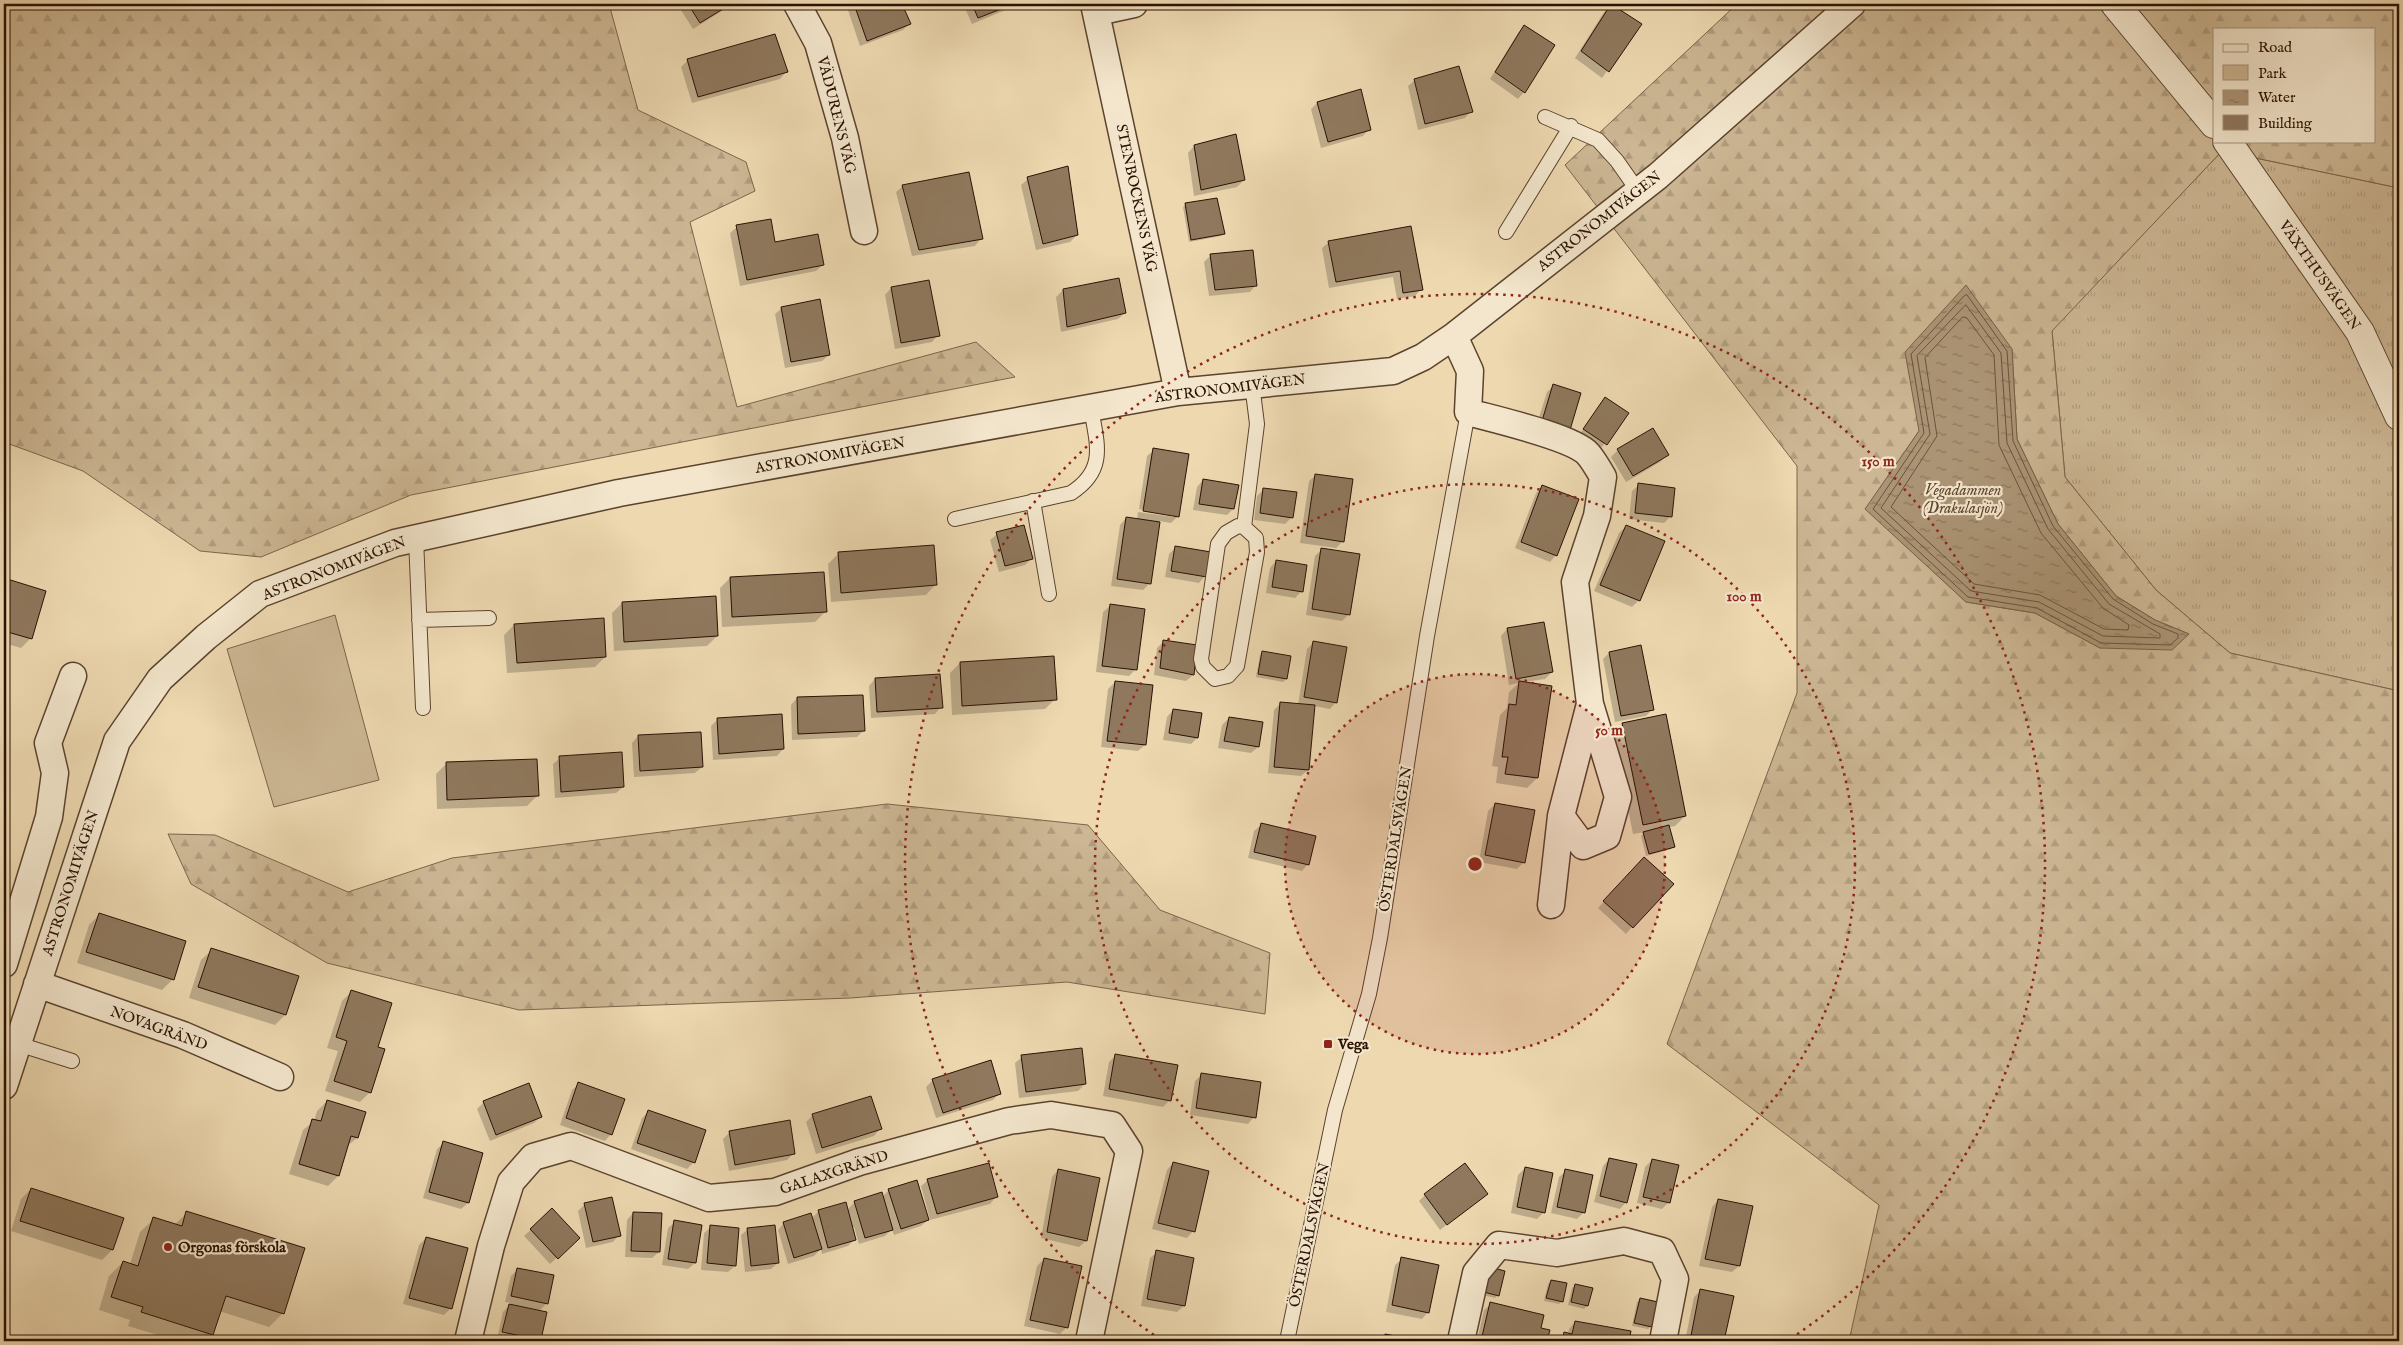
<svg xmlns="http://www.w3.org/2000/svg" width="2403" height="1345" font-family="'IM FELL English',serif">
	<defs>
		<pattern id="grass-tufts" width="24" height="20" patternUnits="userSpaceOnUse" patternTransform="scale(1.25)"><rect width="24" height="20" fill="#ccb693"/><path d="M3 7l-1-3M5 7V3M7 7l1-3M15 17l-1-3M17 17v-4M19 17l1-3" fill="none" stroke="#af9b7d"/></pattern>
		<pattern id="forest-firs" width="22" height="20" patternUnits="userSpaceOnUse" patternTransform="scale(1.25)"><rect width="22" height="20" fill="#ccb693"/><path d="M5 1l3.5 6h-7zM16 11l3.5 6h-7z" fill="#af9b7d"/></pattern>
		<pattern id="water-ripples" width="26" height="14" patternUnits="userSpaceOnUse" patternTransform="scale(1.25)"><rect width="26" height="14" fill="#ab9475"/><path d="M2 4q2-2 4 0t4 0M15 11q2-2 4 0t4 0" fill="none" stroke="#8b775e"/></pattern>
	</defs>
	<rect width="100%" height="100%" fill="#edd8b0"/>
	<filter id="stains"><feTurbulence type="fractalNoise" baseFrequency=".004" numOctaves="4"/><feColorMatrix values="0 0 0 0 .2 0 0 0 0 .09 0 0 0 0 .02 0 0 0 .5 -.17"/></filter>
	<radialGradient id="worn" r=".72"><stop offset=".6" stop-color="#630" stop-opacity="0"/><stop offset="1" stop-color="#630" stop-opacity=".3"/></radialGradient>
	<!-- grass -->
	<path fill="url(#grass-tufts)" stroke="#7b644b" d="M2222,151L2399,188V691L2230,653L2156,590L2065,477L2052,330Z"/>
	<!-- forest -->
	<path fill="url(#forest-firs)" stroke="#7b644b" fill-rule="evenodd" d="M4,4H609L638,110L746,162L755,191L690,222L737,407L976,342L1015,377L411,495L261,557L200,551L83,471L4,442Z
		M1737,4H2399V188L2222,151L2052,331L2065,477L2156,590L2230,653L2399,691V1341H1849L1879,1205L1667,1044L1797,693V466L1565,165ZM2214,29H2374V141H2214ZM2012,349L2017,439L2058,524L2116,596L2155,620L2189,634L2100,648L2035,613L1966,602L1866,509L1919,431Z
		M887,804L1088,825L1160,910L1270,953L1265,1014L1067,982L850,998L519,1010L327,963L191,884L168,834L215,835L348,892L452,858Z"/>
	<!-- green -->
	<path fill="#ccb693" stroke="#7b644b" d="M335,615L379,780L274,807L227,649Z"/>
	<!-- water -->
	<path fill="url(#water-ripples)" stroke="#776047" d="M1966,285L2012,349L2017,439L2058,524L2116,596L2155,620L2189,634L2172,650L2100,648L2035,613L1966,602L1865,509L1919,431L1905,352Z"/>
	<!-- shadow -->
	<path fill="#0003" d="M677,4H733L693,29Z
		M846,4H901L909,24L903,30L860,46Z
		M963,4H1013L1008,9L972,24Z
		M1611,6L1640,24L1602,78L1575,58L1604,12Z
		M1524,26V92L1518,99L1490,79L1518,33Z
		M688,60L786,72L780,79L692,103L681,67Z
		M1415,80L1471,111L1465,118L1418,130L1408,86Z
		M1317,103L1369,129L1363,136L1321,148L1311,109Z
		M1194,146L1244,180L1237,187L1194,196L1188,153Z
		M1028,179L1077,235L1070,242L1036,250L1021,185Z
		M903,186L981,239L975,246L912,256L896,192Z
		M1186,204L1224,233L1221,236L1189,242L1183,207Z
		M737,227L774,244L823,265L816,271L740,286L730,233Z
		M1410,227L1421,289L1415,296L1397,299L1393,277L1329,288L1322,248L1329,242Z
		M1211,255L1256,285L1250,292L1209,296L1204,262Z
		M891,288L938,335L932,342L895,349L885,295Z
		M1063,290L1125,313L1118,319L1061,332L1056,297Z
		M782,308L829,355L822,361L785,368L775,314Z
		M1553,386L1579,393L1536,427L1547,392Z
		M1606,399L1627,413L1599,451L1578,436Z
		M1652,430L1667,455L1660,462L1626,482L1611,457L1618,450Z
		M1154,450L1178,516L1171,523L1159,521L1150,583L1143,590L1111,586L1120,525L1126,518L1137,520L1138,512L1174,517V515L1139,509L1147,456Z
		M1316,475L1343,541L1336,548L1300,543L1309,481Z
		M1203,480L1233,509L1227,515L1193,510L1197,487Z
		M1639,485L1670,517L1664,523L1629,519L1632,491Z
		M1543,486L1556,555L1550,562L1515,548L1536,493Z
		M1264,489L1292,517L1285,524L1254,520L1257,496Z
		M1626,526L1639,600L1632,607L1594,591L1619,533Z
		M997,534L1031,559L1025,565L999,572L990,540Z
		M1176,547L1205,576L1199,583L1165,577L1169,554Z
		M1322,549L1349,614L1342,621L1306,615L1315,556Z
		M838,554L936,584L926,595L831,602L828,564Z
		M1276,561L1302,591L1295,598L1266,593L1270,568Z
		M730,578L825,612L815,622L722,627L720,588Z
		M4,580L45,592L31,638L21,648L4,643Z
		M622,603L717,636L707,646L614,651L612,613Z
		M1110,606L1136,669L1129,676L1096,672L1103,612Z
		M514,625L605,657L595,667L507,673L504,635Z
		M1507,629L1552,672L1545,679L1524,682L1537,778L1527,788L1496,783L1498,767L1492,766L1500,715L1507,708L1509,692L1519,683L1509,685L1501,636Z
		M1164,641L1195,646L1193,675L1186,681L1154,675L1157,648Z
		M1314,642L1336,702L1330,709L1314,706L1308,770L1301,776L1268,773L1274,710L1281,703L1298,705L1307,649Z
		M1263,652L1286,679L1283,682L1256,677L1260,655Z
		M1609,653L1652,710L1646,716L1615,722L1603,659Z
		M960,663L1055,699L1045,709L952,715L950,673Z
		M875,679L941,707L935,714L871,718L869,686Z
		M1115,682L1152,687L1145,745L1138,751L1101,747L1108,689Z
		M797,698L863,731L857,737L792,740L791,705Z
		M1173,710L1197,738L1191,744L1163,740L1167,717Z
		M1229,718L1258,747L1251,753L1218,748L1222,725Z
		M717,720L783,749L777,756L713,760L711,726Z
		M1623,724L1685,816L1675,826L1669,827L1674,846L1671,849L1646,856L1641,836L1645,832L1633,834L1613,734Z
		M638,736L702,767L695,773L634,777L632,743Z
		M560,758L623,787L616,793L555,798L553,764Z
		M446,764L537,796L527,806L437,809L436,774Z
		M1495,804L1524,862L1517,869L1479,862L1488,811Z
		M1261,825L1308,864L1302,871L1248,858L1254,831Z
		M1637,865L1632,927L1626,934L1598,908Z
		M99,915L185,942L172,980L162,990L77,963L89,925Z
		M212,950L297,977L285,1015L275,1025L189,998L201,960Z
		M352,991L377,1048L370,1092L360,1102L325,1091L338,1051L327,1048L342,1001Z
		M1116,1055L1170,1100L1163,1107L1103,1096L1109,1062Z
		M1022,1057L1085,1084L1078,1091L1019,1098L1015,1063Z
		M1202,1074L1254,1117L1248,1124L1190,1115L1195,1081Z
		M933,1080L1000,1093L993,1100L936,1118L926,1087Z
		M528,1084L541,1116L534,1123L490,1141L477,1109L483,1103Z
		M579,1084L611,1134L605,1141L560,1125L572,1090Z
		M327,1101L357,1138L346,1147L338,1176L328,1186L289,1174L303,1130L314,1121L317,1111Z
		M648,1112L694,1162L687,1169L631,1149L642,1118Z
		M813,1115L880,1129L874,1136L816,1154L806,1122Z
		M730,1132L794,1153L787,1160L729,1171L723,1139Z
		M444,1143L482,1153L468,1203L461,1209L423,1198L437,1149Z
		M1609,1159L1626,1202L1620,1209L1594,1202L1603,1166Z
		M1652,1160L1669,1202L1662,1209L1637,1203L1645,1167Z
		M1173,1163L1193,1231L1187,1238L1152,1229L1167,1170Z
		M1525,1168L1544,1212L1537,1219L1511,1213L1518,1175Z
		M1058,1170L1086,1241L1079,1247L1041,1238L1052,1177Z
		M1566,1171L1584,1212L1577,1219L1551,1213L1559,1177Z
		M928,1180L996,1197L990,1204L930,1220L921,1186Z
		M31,1189L112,1250L102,1260L11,1231L21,1199Z
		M889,1190L928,1220L921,1226L894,1235L892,1229L885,1236L859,1244L854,1227L852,1228L855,1239L848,1246L822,1254L821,1249L814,1256L788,1264L778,1230L784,1223L811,1219L819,1211L847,1210L855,1202L882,1197Z
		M1486,1194L1440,1230L1419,1201L1425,1195Z
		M1718,1200L1751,1207L1739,1266L1732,1272L1699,1266L1712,1207Z
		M585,1204L619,1235L613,1242L586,1248L578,1211Z
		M552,1210L578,1238L550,1264L524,1236Z
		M187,1213L283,1313L269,1327L219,1311L212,1334L205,1341H177L128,1326L130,1320L99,1310L109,1276L123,1262L130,1264L140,1232L154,1219L174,1225Z
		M633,1213L659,1252L652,1258L625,1257L627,1220Z
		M675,1222L695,1263L688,1269L662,1265L668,1228Z
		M711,1227L735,1266L728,1272L701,1270L704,1233Z
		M748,1229L778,1263L771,1269L745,1272L741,1235Z
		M426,1238L451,1308L444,1315L403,1304L419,1245Z
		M1157,1252L1184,1306L1177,1312L1141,1306L1150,1258Z
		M1044,1259L1067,1327L1060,1334L1024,1326L1037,1266Z
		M1402,1259L1428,1312L1422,1319L1386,1312L1395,1265Z
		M518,1269L547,1303L539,1311L540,1339L537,1341L497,1339L503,1312L511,1303L505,1302L511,1276Z
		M1483,1271L1498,1295L1495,1298L1478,1294Z
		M1551,1281L1562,1301L1559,1304L1544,1301L1548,1284Z
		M1575,1285L1587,1306L1584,1309L1568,1305L1572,1288Z
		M1701,1290L1732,1297L1723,1341H1685L1694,1297Z
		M1640,1299L1651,1326L1648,1329L1632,1326L1637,1302Z
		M1491,1304L1540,1329L1548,1331L1546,1341H1477L1484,1310Z
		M1575,1322L1629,1332L1627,1341H1557L1564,1334H1568L1569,1329Z
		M1386,1335L1419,1341H1380Z"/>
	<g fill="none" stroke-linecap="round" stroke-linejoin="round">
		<!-- shore -->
		<path stroke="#6a523c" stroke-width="1" d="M1967,295L2007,351L2013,441L2053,526L2113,599L2153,624L2178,634V638L2170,645L2101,643L2037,608L1968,597L1873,509L1924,433L1911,354L1964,296Z
			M1966,305L2001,353L2007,443L2048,529L2109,604L2160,634V638L2103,636L2039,602L1971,591L1881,508L1930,434L1917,356Z
			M1963,317L1967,318L1994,355L1999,445L2041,533L2103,608L2129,625L2128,630L2104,629L2040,595L1974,584L1891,507L1937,436L1925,358Z"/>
	</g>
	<!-- building -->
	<path fill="#8f785d" stroke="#2a1103" d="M688,4H731L700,23Z
		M854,4H902L911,24L867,41Z
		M972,4H1014L978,18Z
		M1611,4L1642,24L1609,72L1581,51Z
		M1524,25L1555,45L1525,93L1495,72Z
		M775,34L788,72L698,97L687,59Z
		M1459,66L1473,112L1425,124L1414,79Z
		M1361,89L1371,130L1328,142L1317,102Z
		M1236,134L1245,180L1201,190L1194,145Z
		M1068,166L1078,235L1043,244L1027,177Z
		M969,172L983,239L919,250L902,185Z
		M1217,198L1225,234L1191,240L1185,203Z
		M771,219L775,242L818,234L824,265L747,280L736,225Z
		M1411,226L1423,290L1403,293L1400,271L1336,282L1328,241Z
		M1253,250L1257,286L1215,290L1210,254Z
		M1119,278L1126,313L1067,327L1063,289Z
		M929,280L940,336L901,343L891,287Z
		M820,299L830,355L791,362L781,307Z
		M1553,384L1581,393L1570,430L1542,421Z
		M1605,397L1629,413L1607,445L1583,429Z
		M1653,428L1669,455L1633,476L1617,449Z
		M1153,448L1189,454L1179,517L1143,511Z
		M1315,474L1353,479L1344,542L1306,536Z
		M1203,479L1239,485L1234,509L1199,504Z
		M1638,483L1675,488L1672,517L1635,513Z
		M1542,485L1579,499L1557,556L1521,542Z
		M1263,488L1297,492L1293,518L1260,513Z
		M1126,517L1160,522L1151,584L1117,579Z
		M1024,525L1033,559L1005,566L996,532Z
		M1626,525L1665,541L1640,601L1600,585Z
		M934,545L937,585L841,593L838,552Z
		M1175,546L1211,552L1207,577L1171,571Z
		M1321,548L1360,554L1350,615L1312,609Z
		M1276,560L1307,565L1303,592L1272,587Z
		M824,572L827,612L732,617L730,577Z
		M4,578L46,591L32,639L4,631Z
		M716,596L718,636L624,642L622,602Z
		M1110,604L1145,609L1137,670L1102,666Z
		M604,618L606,657L517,663L514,624Z
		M1544,622L1553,672L1516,679L1507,628Z
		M1163,640L1197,645L1194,675L1160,668Z
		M1313,641L1347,647L1337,703L1304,697Z
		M1641,645L1654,710L1621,716L1609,652Z
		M1262,651L1291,656L1287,679L1258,674Z
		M1054,656L1057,700L962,706L960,662Z
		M940,674L943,708L877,712L875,678Z
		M1115,681L1153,685L1146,745L1107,741Z
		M1519,681L1552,686L1538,778L1505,774L1508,757H1502L1509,704L1516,705Z
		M863,695L865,731L798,734L797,697Z
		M1280,702L1315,705L1309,770L1274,767Z
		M1173,709L1202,713L1198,738L1169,733Z
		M782,714L784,749L719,754L717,718Z
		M1666,714L1686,816L1643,825L1622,723Z
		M1229,717L1263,722L1259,747L1224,741Z
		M701,732L703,767L640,771L638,735Z
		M622,752L624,787L561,792L559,756Z
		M537,759L539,796L447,800L446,762Z
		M1495,803L1535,810L1525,863L1485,855Z
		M1261,823L1316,836L1309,865L1254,852Z
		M1669,825L1675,847L1649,854L1643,832Z
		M1644,857L1674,884L1633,928L1603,901Z
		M99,913L186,941L174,980L86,952Z
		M211,948L299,976L286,1015L198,987Z
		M351,990L392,1003L378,1047L385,1049L371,1093L334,1081L347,1041L336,1037Z
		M1082,1048L1086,1084L1026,1092L1021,1055Z
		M1115,1054L1178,1065L1171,1101L1109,1089Z
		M991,1060L1001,1094L943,1113L932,1079Z
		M1201,1073L1261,1082L1256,1118L1196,1108Z
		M578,1082L625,1099L612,1135L566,1118Z
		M529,1083L542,1117L496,1135L483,1101Z
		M871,1096L882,1129L822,1148L812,1114Z
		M327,1100L366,1112L358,1138L351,1136L339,1176L299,1164L312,1119L321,1121Z
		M648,1110L706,1130L695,1163L637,1143Z
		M790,1120L795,1154L735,1165L729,1131Z
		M443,1141L483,1153L469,1203L429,1192Z
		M1609,1158L1637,1164L1627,1203L1600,1196Z
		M1652,1159L1679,1165L1670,1203L1643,1197Z
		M1173,1162L1209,1171L1195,1232L1158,1223Z
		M989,1163L998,1197L937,1214L927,1179Z
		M1465,1163L1488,1194L1447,1225L1424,1194Z
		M1525,1167L1553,1173L1545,1213L1517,1207Z
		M1058,1169L1100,1178L1087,1241L1047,1232Z
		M1565,1169L1593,1175L1585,1213L1557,1207Z
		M917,1180L929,1220L901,1229L888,1189Z
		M31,1188L124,1218L113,1250L20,1221Z
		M882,1192L893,1230L865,1238L854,1201Z
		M612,1197L621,1236L593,1242L584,1203Z
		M1718,1199L1753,1206L1740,1266L1705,1259Z
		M846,1202L856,1240L828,1248L818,1210Z
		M552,1208L580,1238L558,1259L530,1229Z
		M186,1211L305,1248L284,1314L226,1296L213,1335L141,1312L143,1307L111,1297L123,1261L138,1266L153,1217L182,1226Z
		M633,1212L662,1213L660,1252L631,1251Z
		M811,1213L822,1249L794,1258L783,1222Z
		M674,1220L702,1225L696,1263L668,1259Z
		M710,1225L739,1228L736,1266L707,1263Z
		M775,1225L779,1263L751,1266L747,1228Z
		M426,1237L468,1248L452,1309L409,1298Z
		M1156,1250L1194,1258L1185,1306L1147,1299Z
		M1401,1257L1439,1265L1429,1313L1392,1305Z
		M1044,1258L1082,1266L1068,1328L1030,1320Z
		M1486,1266L1505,1271L1499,1296L1480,1291Z
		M517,1268L554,1275L548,1304L511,1296Z
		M1551,1280L1567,1283L1563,1302L1546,1298Z
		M1575,1284L1593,1288L1588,1306L1571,1302Z
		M1700,1289L1734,1296L1724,1341H1690Z
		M1640,1298L1658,1302L1652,1327L1634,1323Z
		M1490,1302L1544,1315L1541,1328L1550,1330L1547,1341H1481Z
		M509,1304L547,1312L541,1340L502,1332Z
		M1575,1321L1631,1331L1629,1341H1562L1564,1332L1572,1334Z
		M1385,1334L1422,1341H1384Z"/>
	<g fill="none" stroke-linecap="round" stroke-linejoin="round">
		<!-- service casing -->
		<g stroke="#5b432e" stroke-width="16">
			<path id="service" d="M1545,117L1598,140L1617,161L1638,191
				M1506,232L1571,126
				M1033,501L1049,594
				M955,519L1071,493C1107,470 1097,444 1091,408
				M1238,526L1244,527L1256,538L1257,552L1237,666L1228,676L1215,679L1203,667L1201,659L1218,544L1226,533Z
				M1244,527L1257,424L1252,384
				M416,538L423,708
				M419,620L489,618
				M18,1044L72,1061
				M1287,1341L1335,1110L1369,994L1380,938L1427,636L1468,412"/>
		</g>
		<!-- minor casing -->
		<g stroke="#5b432e" stroke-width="29">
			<path id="minor" d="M797,4L818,43L845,138L864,231
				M1094,4L1178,392
				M1097,12L1134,4
				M1454,336L1470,371L1468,412C1493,419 1573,437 1588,454C1594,461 1599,470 1603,477L1597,516L1575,582L1590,704L1561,816L1583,846L1607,836L1618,797L1590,704
				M1551,905L1561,816
				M4,964L49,817L55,773L48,743L73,676
				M37,984L183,1035L280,1077
				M4,1086L117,741L160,679L206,637L260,594L395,543L619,493L1178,392L1393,371L1423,357L1454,336L1658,176L1852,4
				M468,1341L491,1246L511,1182L533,1157L571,1146L709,1198L775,1192L859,1162L1009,1121L1051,1115L1112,1125L1129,1151L1089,1341
				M1461,1341L1476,1273L1499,1245L1557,1253L1624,1241L1662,1251L1675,1279L1663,1341"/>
		</g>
		<!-- tertiary casing -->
		<g stroke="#5b432e" stroke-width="30">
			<path id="tertiary" d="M2115,4L2214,124
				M2227,141L2360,332L2399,416"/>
		</g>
		<!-- service -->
		<use href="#service" stroke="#f3e6cc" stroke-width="14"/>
		<!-- minor -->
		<use href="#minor" stroke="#f3e6cc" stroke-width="26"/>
		<!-- tertiary -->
		<use href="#tertiary" stroke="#f3e6cc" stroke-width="28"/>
	</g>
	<!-- distance rings -->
	<circle cx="1475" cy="864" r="190" fill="#8f2418" fill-opacity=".12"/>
	<g fill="none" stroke="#8f2418" stroke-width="2.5" stroke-dasharray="2.5 5">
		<circle cx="1475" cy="864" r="190"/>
		<circle cx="1475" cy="864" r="380"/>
		<path d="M1160 1339A570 570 0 1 1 1790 1339"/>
	</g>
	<!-- markers -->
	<g fill="#8f2418" stroke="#f3e6cc" stroke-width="2">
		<rect x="1323" y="1039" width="10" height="10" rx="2.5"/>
		<circle cx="168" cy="1247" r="5"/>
	</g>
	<g text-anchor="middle" stroke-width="4.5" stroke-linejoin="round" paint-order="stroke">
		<!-- street labels -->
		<g font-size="15" fill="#2a1103" stroke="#f3e6cc">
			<text transform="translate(837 115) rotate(76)" y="5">VÄDURENS VÄG</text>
			<text transform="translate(1137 198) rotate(78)" y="5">STENBOCKENS VÄG</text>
			<text transform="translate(1599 221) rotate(-38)" y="5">ASTRONOMIVÄGEN</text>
			<text transform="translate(2320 275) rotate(55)" y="5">VÄXTHUSVÄGEN</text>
			<text transform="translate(1230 388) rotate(-7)" y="5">ASTRONOMIVÄGEN</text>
			<text transform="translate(830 455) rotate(-10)" y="5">ASTRONOMIVÄGEN</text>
			<text transform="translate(334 568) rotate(-21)" y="5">ASTRONOMIVÄGEN</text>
			<text transform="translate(1395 839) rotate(-81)" y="5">ÖSTERDALSVÄGEN</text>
			<text transform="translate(70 883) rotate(-72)" y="5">ASTRONOMIVÄGEN</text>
			<text transform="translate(159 1028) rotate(20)" y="5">NOVAGRÄND</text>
			<text transform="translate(834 1172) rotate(-18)" y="5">GALAXGRÄND</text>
			<text transform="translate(1309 1235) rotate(-78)" y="5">ÖSTERDALSVÄGEN</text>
		</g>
		<!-- poi labels -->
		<g font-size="15" font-weight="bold" fill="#2a1103" stroke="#f3e6cc" text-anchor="start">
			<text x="1338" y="1049">Vega</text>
			<text x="178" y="1252">Orgonas förskola</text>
		</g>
		<!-- water labels -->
		<g font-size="16" font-style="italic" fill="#5e4531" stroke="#f3e6cc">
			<text x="1963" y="495">Vegadammen<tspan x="1963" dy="18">(Drakulasjön)</tspan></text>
		</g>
	</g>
	<circle cx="1475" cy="864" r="8" fill="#8f2418" stroke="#f3e6cc" stroke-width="2.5"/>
	<g font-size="15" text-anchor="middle" font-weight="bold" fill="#8f2418" stroke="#f3e6cc" stroke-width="4.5" stroke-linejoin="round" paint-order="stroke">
		<text x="1878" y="466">150 m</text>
		<text x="1744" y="601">100 m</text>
		<text x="1609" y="735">50 m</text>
	</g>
	<!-- margin -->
	<rect width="2403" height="1345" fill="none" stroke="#edd8b0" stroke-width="20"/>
	<rect x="5" y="5" width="2393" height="1335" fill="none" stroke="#2a1103" stroke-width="2.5"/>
	<rect x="10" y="10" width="2383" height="1325" fill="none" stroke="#2a1103"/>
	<!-- legend -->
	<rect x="2213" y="28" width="162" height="115" fill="#f3e6cc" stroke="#a3917c"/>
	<rect x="2223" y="44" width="25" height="8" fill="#f3e6cc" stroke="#a3917c"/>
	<text x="2258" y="52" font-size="15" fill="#2a1103">Road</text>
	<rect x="2223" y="65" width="25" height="15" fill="#ccb693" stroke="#a3917c"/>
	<text x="2258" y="78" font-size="15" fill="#2a1103">Park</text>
	<rect x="2223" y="90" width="25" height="15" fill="url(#water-ripples)" stroke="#a3917c"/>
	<text x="2258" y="102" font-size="15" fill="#2a1103">Water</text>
	<rect x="2223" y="115" width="25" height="15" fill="#8f785d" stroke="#a3917c"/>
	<text x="2258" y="128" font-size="15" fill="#2a1103">Building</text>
	<rect width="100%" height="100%" filter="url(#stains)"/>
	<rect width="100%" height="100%" fill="url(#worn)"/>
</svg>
